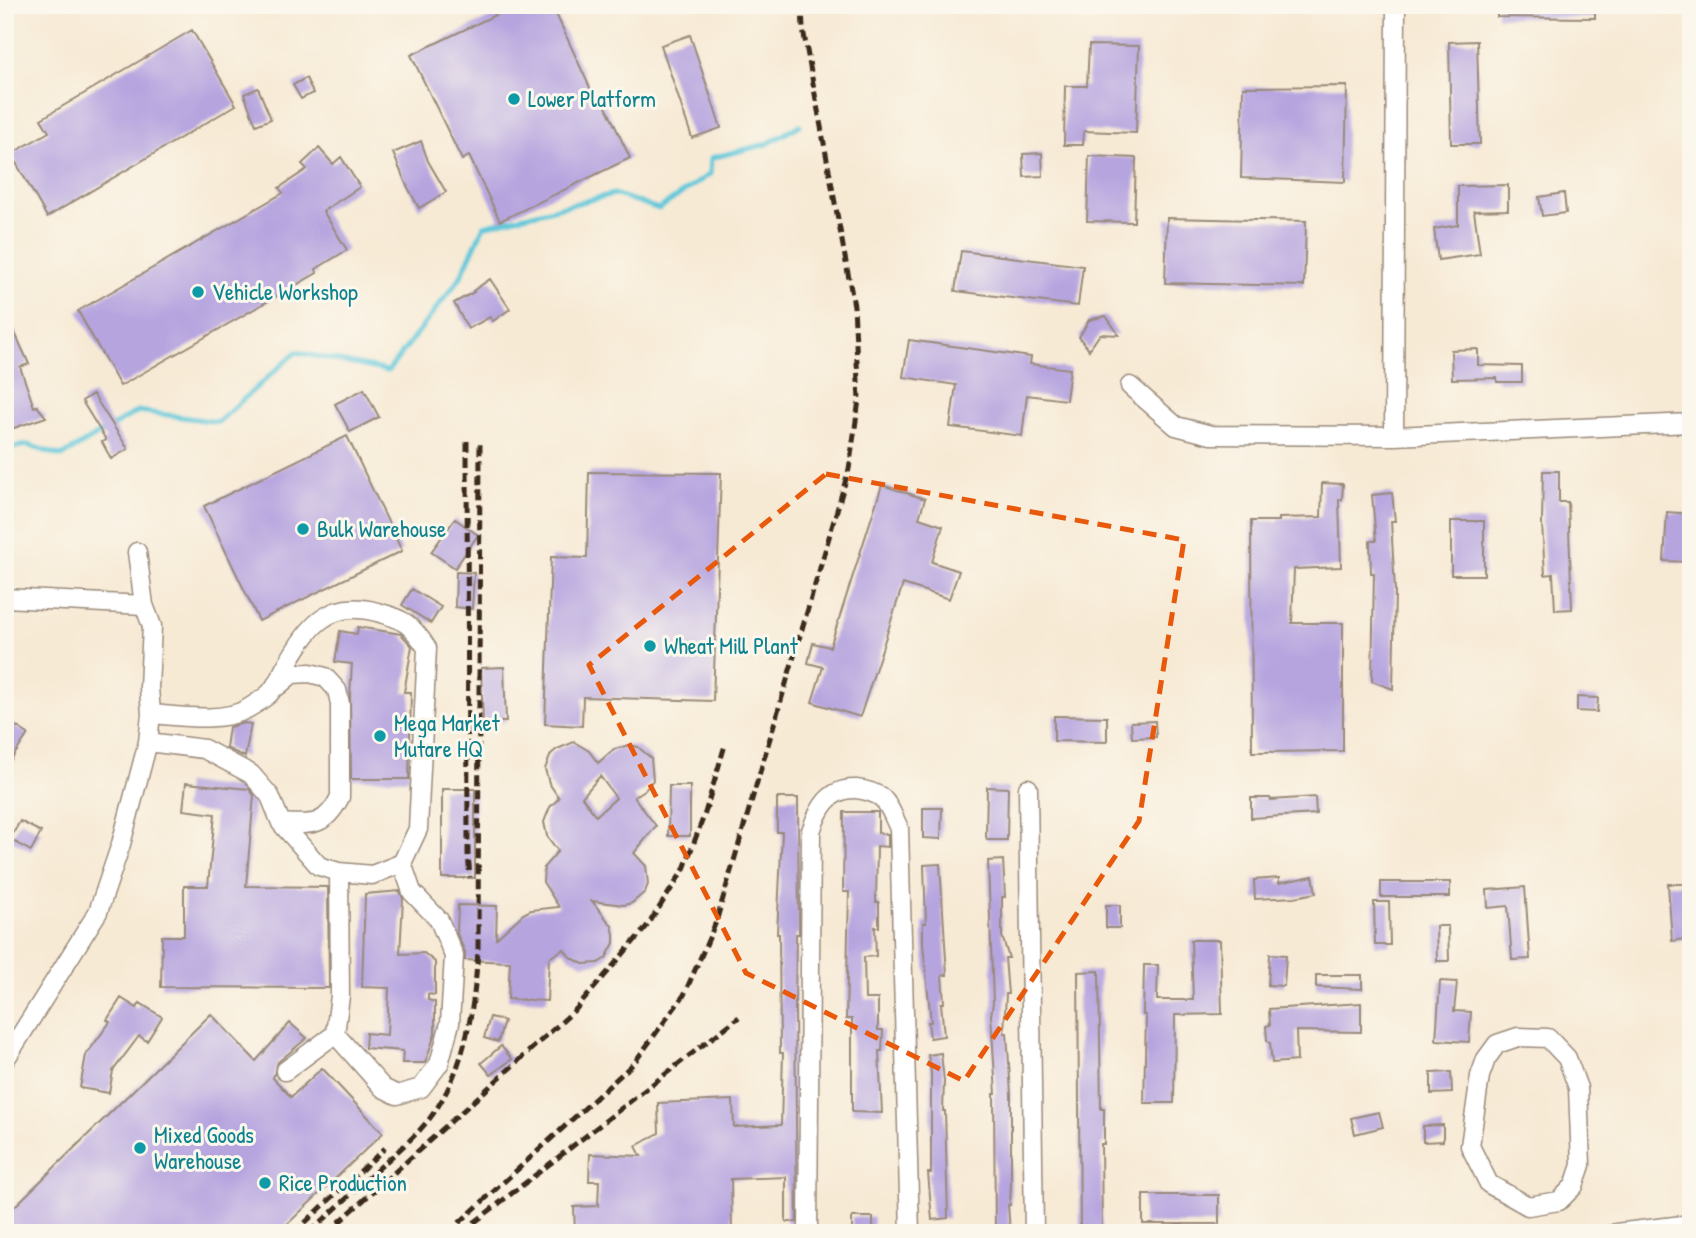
<svg xmlns="http://www.w3.org/2000/svg" width="1696" height="1238" font-family="'Patrick Hand',sans-serif">
	<rect width="100%" height="100%" fill="#fbf7ec"/>
	<filter id="ink" filterUnits="userSpaceOnUse"><feTurbulence type="fractalNoise" baseFrequency=".0143" numOctaves="2"/><feDisplacementMap in="SourceGraphic" scale="14" xChannelSelector="R" yChannelSelector="G"/><feConvolveMatrix kernelMatrix="1 2 1 2 8 2 1 2 1" color-interpolation-filters="sRGB"/></filter>
	<filter id="wash" filterUnits="userSpaceOnUse"><feTurbulence type="fractalNoise" baseFrequency=".00686" numOctaves="4" result="noise"/><feDisplacementMap in="SourceGraphic" scale="28" xChannelSelector="R" yChannelSelector="G"/><feGaussianBlur stdDeviation="1.57" result="paint"/><feColorMatrix in="noise" values="0 0 0 0 0 0 0 0 0 0 0 0 0 0 0 0 0 1.4 0 .05"/><feComposite in="paint" operator="in"/></filter>
	<g filter="url(#wash)">
		<rect width="100%" height="100%" fill="#f7ead5"/>
		<g fill="none" stroke-linecap="round" stroke-linejoin="round">
			<!-- stream -->
			<path stroke="#5fc8da" stroke-width="5" d="M5,449L27,445L62,456L138,411L218,422L296,352L388,371L460,278L484,226L614,194L659,209L710,174L711,158L767,144L800,125"/>
		</g>
		<g id="blocks">
			<!-- building -->
			<path fill="#b6a4df" fill-rule="evenodd" d="M516,5H552L596,101L602,98L630,158L500,221L469,156L462,160L411,55Z
				M1497,5H1595V18L1497,17Z
				M192,30L236,105L47,217L11,154L49,132L41,119Z
				M690,35L721,128L692,138L661,45Z
				M1477,41L1480,144H1451L1449,42Z
				M1089,45L1139,46L1136,133L1084,131L1083,145H1064L1065,86H1087Z
				M306,78L313,93L301,99L293,85Z
				M1347,86L1345,182L1241,178L1243,87Z
				M258,88L271,119L256,125L244,94Z
				M421,141L428,161L446,192L419,208L406,184L393,153Z
				M319,148L333,164L341,157L360,187L323,211L347,250L316,269L317,273L120,386L78,311L283,193L279,188L307,169L302,164Z
				M1042,153L1043,176L1024,177L1023,154Z
				M1089,156L1136,158L1134,222L1087,221Z
				M1508,185V210L1474,211L1480,254L1438,260L1434,229L1458,225V186Z
				M1564,193L1566,213L1542,216L1539,197Z
				M1167,218L1306,221L1304,286L1165,283Z
				M961,251L1083,266L1078,306L955,291Z
				M490,279L510,309L493,321L490,317L468,329L454,303L474,292L473,291Z
				M5,311L29,364L20,367L34,407L37,406L46,417L5,431Z
				M1106,316L1119,335L1100,334L1089,350L1079,337L1089,320Z
				M909,340L1031,357L1030,364L1070,369L1066,400L1027,395L1022,436L950,427L956,385L903,377Z
				M1478,349V365L1522,366V382H1497V378L1452,379L1451,350Z
				M364,389L379,417L350,432L335,404Z
				M93,394L128,449L111,459L102,442L106,440L82,401Z
				M347,436L402,551L259,621L204,506Z
				M1543,471H1559V502H1568L1572,609L1555,610L1553,574L1545,575L1542,523Z
				M589,472L721,473L713,701L583,697L582,726L545,724L551,557L587,558Z
				M1322,483L1343,484L1342,500H1339L1341,567L1294,569L1292,623H1343V751L1252,752L1251,521H1279V518L1321,517Z
				M882,485L925,499L919,518L943,526L932,562L959,571L949,599L903,584L860,717L812,702L823,667L808,663L813,643L830,647Z
				M1392,493L1395,521H1391L1395,590L1393,689L1372,681L1374,573H1371L1370,541H1376L1372,495Z
				M1667,512L1691,514L1689,562L1664,561Z
				M455,519L478,535L455,568L431,552Z
				M1451,521H1484V575H1451Z
				M456,572L474,573L472,609L455,607Z
				M412,589L441,607L431,623L402,605Z
				M358,627L401,634L412,646L404,692H411L409,779H351L350,696L352,664L335,662L340,631L357,634Z
				M504,667L506,722H483L481,668Z
				M1577,697L1598,698L1597,712L1577,711Z
				M1054,716L1107,717V742L1054,741Z
				M5,719L28,734L5,769Z
				M1155,721L1156,737L1132,738L1131,722Z
				M244,723L251,724L245,757L226,748L229,727Z
				M574,742L589,751L598,763L614,749L629,745L638,747L651,758L653,780L645,790L634,797L656,826L634,853L646,866L648,884L645,892L632,903L624,905L592,901L612,926L614,934V943L606,958L598,963L583,964L570,957L564,949L549,958L547,1001L508,999L510,962L465,960V952L457,934L458,905L497,906L496,939L523,914L531,910L559,907L543,882L544,867L558,851L547,836L544,822L550,807L559,798L549,783L545,769L551,754L557,749ZM600,776L616,798L596,816L582,797Z
				M186,783L249,789L254,795L246,886L328,887L329,988L161,987L162,936H184V886H208L215,814L183,810Z
				M669,786H690V836H668Z
				M987,787L1008,788L1007,840H987L986,836Z
				M442,789H475V878H442Z
				M1315,797L1316,814L1251,818V798H1270L1271,800Z
				M777,798H798L799,931V934H796L795,1006L797,1222H786V1177L731,1179L732,1233H575L574,1207L598,1206L599,1181H589L590,1154L641,1156L636,1146L659,1133L658,1103L733,1100L734,1127L781,1125L783,1053H780L779,934H777L782,832H777Z
				M923,808H942L941,839L923,838Z
				M844,812H878V833L888,834V847L877,846L876,902H879V927H875L876,956L864,957L865,999H878V1030H883L882,1051H879L882,1113L852,1112V1019H846L849,892H843Z
				M20,821L41,832L31,851L10,839Z
				M1003,860L1005,897H1002V936L1009,958H1005L1008,994H1006L1004,1033H1007L1011,1094V1184L1010,1205H1008L1010,1232L995,1233L994,1094H996L991,1015L993,1003L988,861Z
				M940,864L947,975H942L944,1003H941L944,1036L930,1038L928,1022H931L923,944V923H926L924,865Z
				M1313,876L1316,893L1295,897L1255,899L1254,880L1279,878V883Z
				M1381,882H1450V897H1381Z
				M1668,884H1691V938L1672,941Z
				M1525,887L1530,959L1512,960L1508,906L1488,908L1487,890Z
				M400,891L403,899L400,954L424,953L435,962V995L428,994V1000L435,1002V1034L425,1063H402L403,1051L365,1048L366,1033L387,1035L389,988L362,987L365,894Z
				M1374,902H1389L1390,945H1375Z
				M1106,905H1120V928H1106Z
				M1436,926H1448L1449,961H1437Z
				M1191,940H1220L1222,1014L1175,1015L1174,1103H1144L1146,1015H1143L1144,965H1158L1157,1000H1193Z
				M1270,954L1286,955L1284,986L1268,985Z
				M1099,971L1101,1109H1104V1144H1101L1102,1233H1080L1078,972Z
				M1316,975H1362V989L1316,987Z
				M1440,981L1457,982L1454,1011L1471,1012L1469,1042L1436,1040Z
				M121,998L137,1008L140,1003L162,1017L147,1041L139,1036L113,1071L109,1093L80,1088L86,1055L110,1022L107,1020Z
				M1361,1003V1032L1296,1031L1297,1061L1272,1063L1270,1043L1267,1040L1266,1026L1270,1025L1269,1009Z
				M211,1014L256,1061L290,1023L307,1038L278,1062L273,1078L291,1097L322,1068L383,1133L278,1233H5V1216Z
				M490,1017L504,1021L498,1042L484,1038Z
				M501,1046L512,1059L491,1075L481,1063Z
				M941,1053L944,1081L943,1111H945L948,1218L932,1220L928,1173H931V1073L928,1055Z
				M1451,1072L1452,1093L1431,1094V1073Z
				M1379,1112L1383,1127L1355,1134L1351,1118Z
				M1443,1125V1141L1423,1142V1126Z
				M1143,1195H1219V1224H1143Z
				M852,1217H873V1233H852Z"/>
		</g>
	</g>
	<g filter="url(#ink)">
		<use href="#blocks" fill-opacity="0" stroke="#998a7a" stroke-width="2"/>
		<g fill="none" stroke-linecap="round" stroke-linejoin="round">
			<!-- minor casing -->
			<g stroke="#998a7a" stroke-width="21">
				<path id="minor" d="M1130,386L1176,426L1211,435L1394,436L1691,423
					M1394,436L1396,5
					M5,598L144,605
					M278,686L292,674L310,673L325,677L337,690L340,704V797C325,827 312,825 281,823
					M148,742L204,749L251,774L270,796L281,823L319,866L339,872L372,875L402,863L418,829L427,648C411,624 404,619 377,612C328,598 308,628 286,666C281,675 276,687 269,694C263,699 254,705 247,709C222,723 179,716 151,714
					M1028,788L1034,1233
					M335,1034L383,1088L397,1095L421,1088L439,1064L450,1023L454,956L439,920L412,892L402,863
					M1518,1037L1548,1038L1567,1058L1578,1088L1581,1165L1574,1186L1559,1201L1528,1206L1489,1184L1470,1146L1480,1076L1486,1059L1497,1044Z
					M5,1060L98,912L121,844L148,742L151,714L149,687L152,626L144,605L137,552
					M285,1071L335,1034L340,996L339,872
					M808,1233L811,831C819,808 829,788 856,789C866,790 874,792 882,798C890,805 894,819 899,828L910,1233
					M1616,1233L1691,1224"/>
			</g>
			<!-- path -->
			<path stroke="#998a7a" stroke-width="2.5" stroke-dasharray="2 5" stroke-linecap="butt" d="M5,15L26,5"/>
			<!-- minor -->
			<use href="#minor" stroke="#fff" stroke-width="18"/>
			<!-- rail -->
			<path stroke="#3b2a1e" stroke-width="5" stroke-dasharray="10 5" stroke-linecap="butt" d="M467,441L468,854L470,877
				M462,1232L739,1017
				M294,1233L385,1148
				M309,1233C333,1211 357,1189 380,1167C397,1152 416,1136 430,1118C466,1070 474,1008 478,951L480,442
				M327,1233L577,1008L648,925L684,869L705,813L725,745
				M448,1233L634,1063L684,995L716,922L849,469L859,400L854,306L803,29L802,5"/>
		</g>
	</g>
	<!-- marked area -->
	<path fill="none" stroke="#e8590c" stroke-width="5" stroke-dasharray="14 9" stroke-linejoin="round" d="M826,474L1184,540L1139,821L964,1081L746,973L589,665Z"/>
	<!-- markers -->
	<g fill="#0f9aa8" stroke="#fbf7ec" stroke-width="2.5">
		<circle cx="514" cy="99" r="7"/>
		<circle cx="198" cy="292" r="7"/>
		<circle cx="303" cy="529" r="7"/>
		<circle cx="650" cy="646" r="7"/>
		<circle cx="380" cy="736" r="7"/>
		<circle cx="140" cy="1148" r="7"/>
		<circle cx="265" cy="1183" r="7"/>
	</g>
	<g text-anchor="middle" stroke-width="6" stroke-linejoin="round" paint-order="stroke">
		<!-- culture labels -->
		<g font-size="23" fill="#0d838f" stroke="#fbf7ec" text-anchor="start">
			<text x="528" y="107">Lower Platform</text>
			<text x="212" y="300">Vehicle Workshop</text>
			<text x="317" y="537">Bulk Warehouse</text>
			<text x="664" y="654">Wheat Mill Plant</text>
			<text x="394" y="731">Mega Market<tspan x="394" dy="26">Mutare HQ</tspan></text>
			<text x="154" y="1143">Mixed Goods<tspan x="154" dy="26">Warehouse</tspan></text>
			<text x="279" y="1191">Rice Production</text>
		</g>
	</g>
	<!-- margin -->
	<rect width="1696" height="1238" fill="none" stroke="#fbf7ec" stroke-width="28"/>
</svg>
